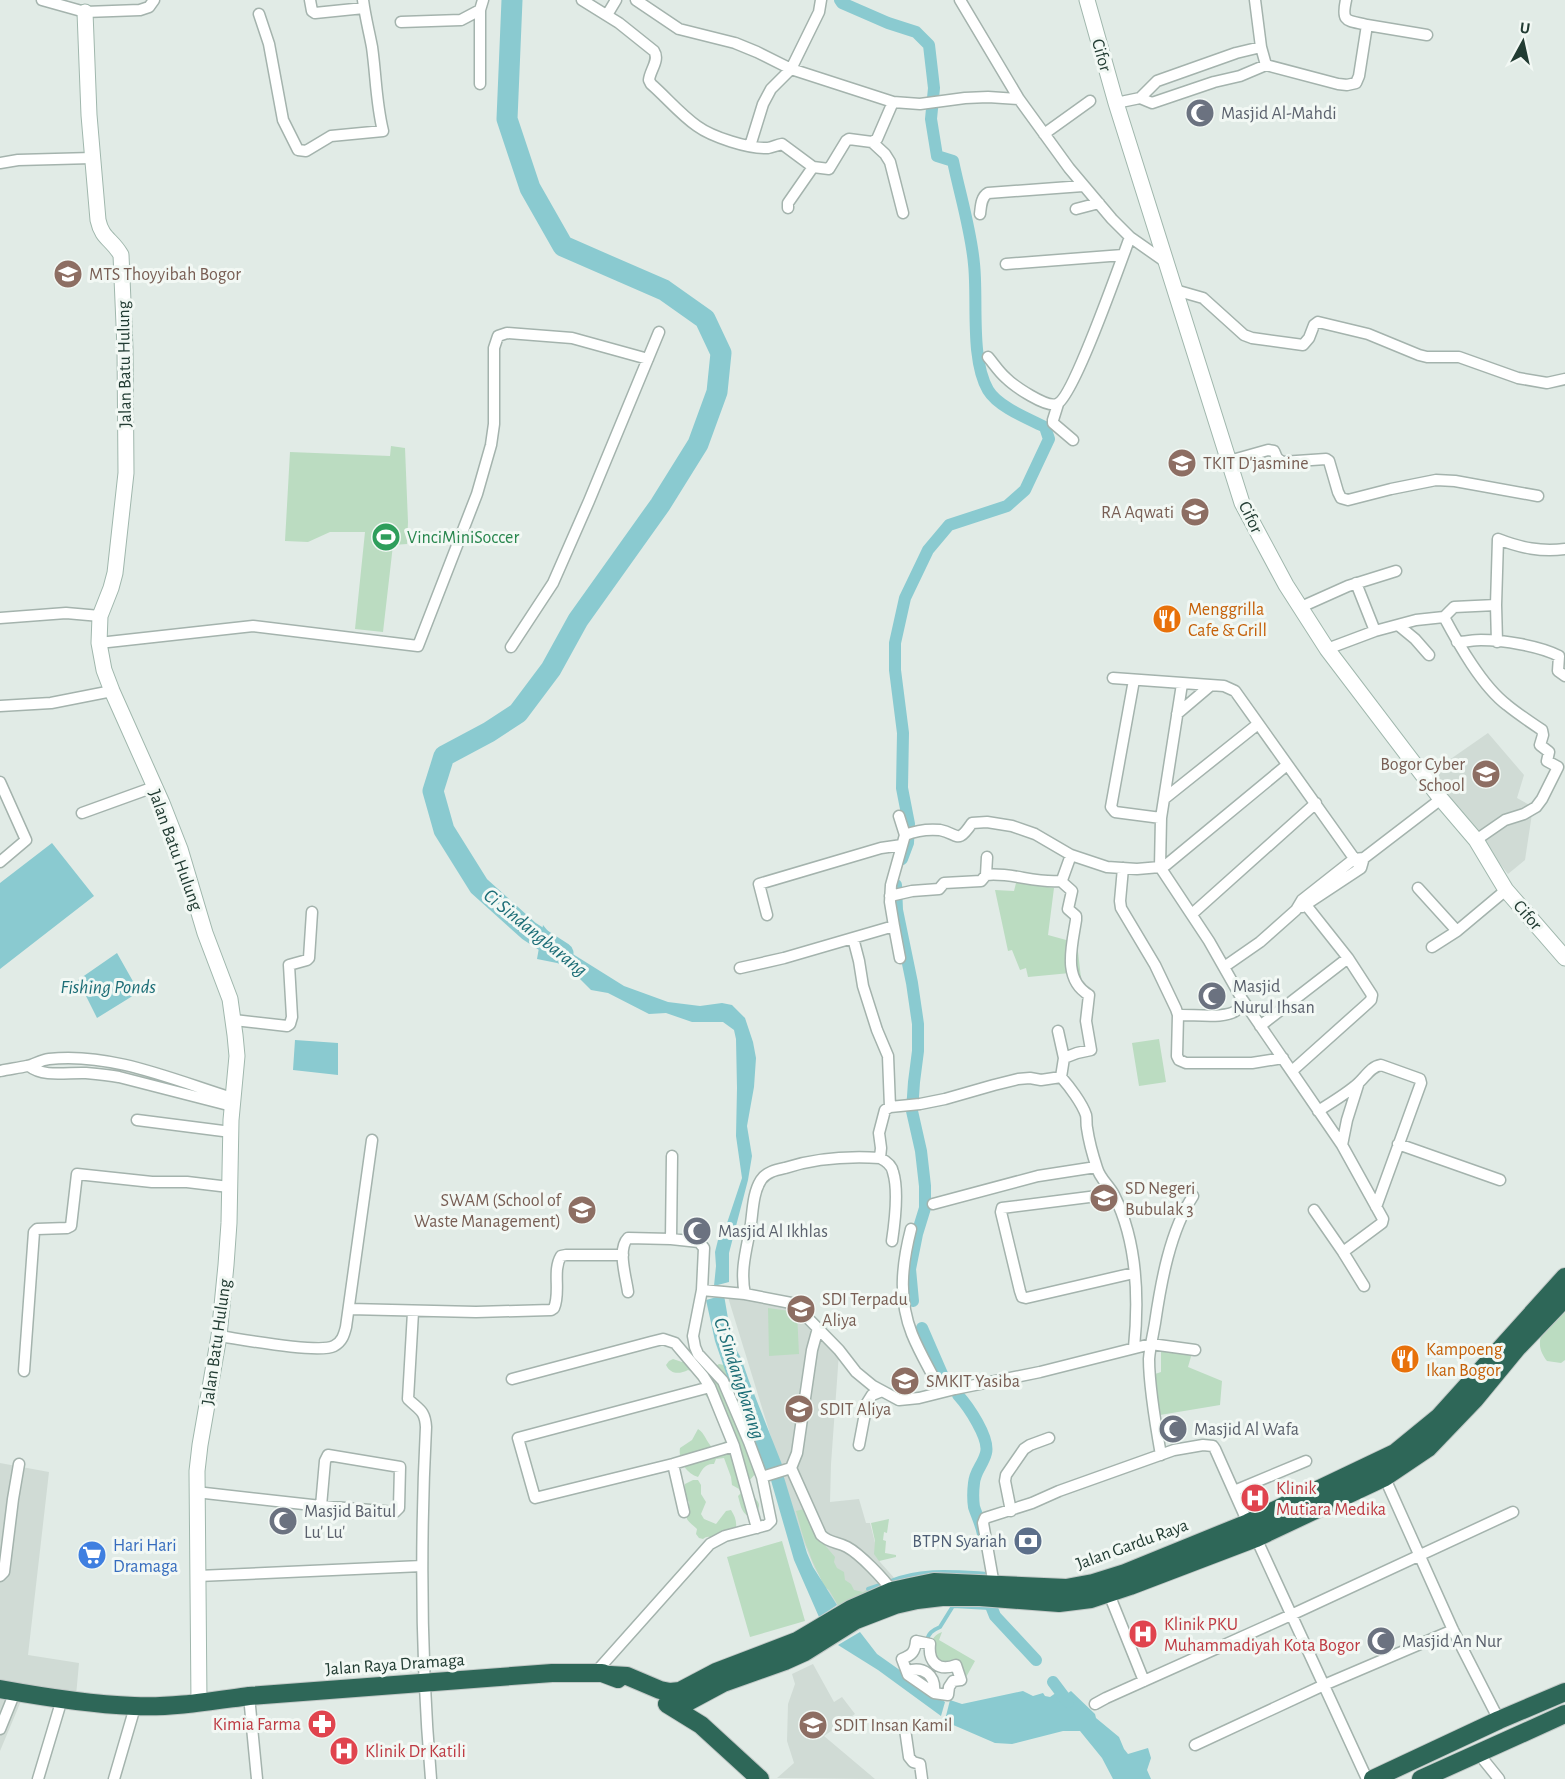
<svg xmlns="http://www.w3.org/2000/svg" width="1565" height="1779" font-family="'Alegreya Sans',sans-serif">
	<rect width="100%" height="100%" fill="#e1ebe6"/>
	<!-- built -->
	<path fill="#d0dbd5" d="M1488,733L1524,775L1517,798L1533,807L1525,860L1508,874L1429,774Z
		M727,1294L798,1310L839,1353L831,1464L830,1502L859,1499L866,1523H870L880,1562L896,1580L872,1590L839,1609L814,1567L802,1538Z
		M0,1463L49,1472L28,1655L79,1663L76,1696L26,1689L0,1751Z
		M813,1664L834,1702L842,1697L855,1714L824,1736L875,1779L777,1778L794,1763L787,1741L788,1704L795,1684L792,1674Z"/>
	<!-- green -->
	<path fill="#bbdcc1" d="M391,446L405,448L408,522L407,544L393,545L383,632L355,629L365,532H330L308,542L285,541L290,452L390,456Z
		M1016,883L1054,888L1048,935L1077,943L1082,987L1074,988L1070,973L1028,977L1026,968L1020,970L1012,950L1008,951L995,890L1014,891Z
		M1159,1039L1166,1082L1139,1086L1132,1043Z
		M768,1308L797,1312L799,1354L769,1356Z
		M1565,1308V1360L1561,1363L1547,1361C1529,1338 1549,1325 1565,1308Z
		M1161,1350L1192,1353L1188,1367L1222,1381L1220,1405L1160,1415L1152,1375L1161,1372Z
		M694,1353L714,1367L719,1364L724,1365L729,1373L725,1381L741,1429L740,1435L744,1437L757,1472L748,1482C750,1486 751,1491 753,1495C757,1502 761,1502 758,1510L748,1516C741,1512 740,1503 738,1496L741,1493L739,1489L732,1485L731,1477L724,1458L716,1459L714,1464C705,1463 702,1470 698,1477C686,1473 678,1461 680,1448L692,1440L698,1429C705,1433 706,1442 713,1448H721L722,1444L725,1441C726,1427 715,1425 717,1410L712,1400C697,1395 709,1378 688,1370C680,1374 671,1375 666,1365L669,1361L673,1359L682,1362L686,1361L689,1354Z
		M693,1480H698L701,1485V1494L706,1502L701,1514L704,1519L716,1524L726,1511L731,1510C735,1516 738,1524 735,1531L714,1539C709,1536 707,1536 703,1539L699,1538L696,1534L697,1529C693,1525 686,1521 686,1515C686,1510 690,1507 689,1502L684,1496L685,1484Z
		M812,1507L823,1543L835,1557L834,1562L837,1568L844,1572L845,1580L851,1584L854,1590L863,1592L866,1590L868,1592L839,1607L829,1590L824,1587C820,1575 813,1565 809,1552C803,1539 800,1525 796,1511Z
		M889,1519L887,1533L884,1532L883,1540L886,1541L885,1553L896,1555V1557L879,1561L874,1554L875,1541L871,1523Z
		M782,1541L805,1621L750,1637L727,1557Z
		M942,1632L939,1640L975,1661L965,1679L966,1684L950,1687L953,1681L956,1665L931,1659C931,1646 929,1637 942,1632Z"/>
	<!-- water -->
	<path fill="#8acad0" d="M52,843L94,896L0,969V883Z
		M543,925L560,946L624,986L668,1002L700,1006L722,1003L732,1005L745,1018L753,1042L756,1058L754,1087L747,1126L752,1156L748,1180L729,1253V1282L714,1286L716,1266L715,1252L719,1236L727,1223L742,1178L736,1136L737,1088L736,1039L734,1030L723,1022H692L666,1013L649,1014L608,993L591,990L568,967L557,963L537,959Z
		M117,953L139,992L97,1018L78,980Z
		M295,1040L338,1043V1075L293,1070Z
		M724,1295L732,1342L741,1358L749,1381L783,1467L763,1472L727,1376L715,1341L706,1300Z
		M783,1474L807,1553L813,1567L837,1605L819,1617L794,1560L770,1477Z
		M860,1632L877,1654L945,1702L941,1716L878,1670L838,1645Z
		M1060,1690L1068,1693L1071,1691L1095,1714L1096,1718L1119,1737L1124,1749L1128,1754L1148,1748L1151,1758L1147,1770L1151,1779H1113L1102,1758L1080,1731H1063L1012,1744L995,1743L951,1724L945,1720L950,1700L962,1704L1023,1691L1033,1696L1043,1693L1045,1696L1050,1697Z"/>
	<g fill="none" stroke-linecap="round" stroke-linejoin="round">
		<!-- stream -->
		<path stroke="#8acad0" stroke-width="4" d="M888,1582C921,1568 955,1572 989,1574
			M868,1589L883,1584
			M925,1640L927,1641C928,1633 933,1630 940,1627L953,1606L990,1608"/>
		<!-- canal -->
		<path stroke="#8acad0" stroke-width="12" d="M840,0L842,3L888,23L916,32L929,45L934,88L931,119L937,156L953,161C960,195 971,230 974,264C978,300 970,359 988,390C998,407 1029,419 1045,427L1049,439L1025,490L1007,506L949,525L928,550L905,598L895,643V670L903,733L902,788L909,824L908,843L902,859
			M896,885L897,910L912,983L918,1024V1051L914,1082L912,1111L921,1151L925,1186V1208L917,1234L910,1269L913,1301
			M922,1328L945,1381L949,1385
			M958,1395C968,1406 990,1438 986,1453C983,1465 975,1471 974,1483C973,1491 973,1500 974,1507C977,1516 981,1524 983,1534
			M990,1592L989,1601L995,1616L1036,1660
			M1053,1682L1068,1702"/>
		<!-- river -->
		<path stroke="#8acad0" stroke-width="21" d="M512,0L507,119L530,188L563,246L664,290L705,319L721,353L717,392L698,444L660,505L578,620L551,669L518,713L489,732L444,756L433,791L444,830L479,886L529,931L563,953"/>
		<!-- street casing -->
		<g stroke="#a4b3ad" stroke-width="13">
			<path id="street" d="M42,0L85,12L140,10L149,7L154,0
				M310,0L312,11L315,13L364,8
				M582,0L619,23L654,51C660,60 650,70 649,80L651,84C666,97 680,114 697,126C712,137 749,149 768,148C773,147 777,145 782,144L813,167L829,169L846,141L849,139L872,142L877,139L893,102
				M636,0L679,29L735,43L757,52L791,69L893,102L920,104L965,98L988,97L1019,99
				M960,0L1019,99L1069,168L1112,219L1130,237L1167,263
				M1255,0L1261,47L1266,65
				M1346,0C1341,23 1347,20 1367,25
				M259,14L269,44L283,120L298,150L306,151L331,136L383,131C376,103 376,75 372,47C369,31 365,16 363,0
				M607,15L616,0
				M401,22L461,20L480,10
				M480,84V10L483,0
				M1140,98L1157,81L1236,53L1261,47
				M1116,103L1140,98L1152,103L1214,82L1240,76L1266,65L1338,84L1347,85L1356,83L1359,76L1367,25L1427,35
				M1044,134L1090,101
				M872,142L885,154L890,162L903,213
				M750,146L763,104L771,89L791,69L819,12L821,0
				M0,163L18,160L92,158
				M788,208V203L813,167
				M1076,209L1099,203
				M980,214C981,206 981,197 988,193L1083,186
				M1006,264L1123,255
				M1175,290L1203,298L1244,335L1252,338L1303,345L1309,338L1314,325L1318,322L1368,334L1419,355L1427,357H1459L1518,378L1547,383L1565,379
				M988,357C994,364 999,372 1006,378C1014,386 1046,408 1057,404C1073,398 1121,261 1130,237
				M1058,404L1053,420V423L1073,440
				M1229,461L1268,450L1274,451L1277,458L1282,462L1326,459L1329,461L1338,492L1341,498L1348,500L1391,489L1436,480L1455,481L1538,496
				M1356,583L1375,631
				M1301,607L1348,586L1396,571
				M1444,617C1459,645 1482,686 1507,705C1518,714 1530,722 1542,730L1543,735L1540,745L1549,752L1547,761L1558,767L1542,799L1536,807L1524,814L1505,820L1476,840
				M0,618L66,613L100,616
				M1398,625L1415,639L1429,655
				M1457,642C1465,642 1473,640 1481,640C1503,640 1540,646 1559,656L1558,671L1565,676
				M1497,642L1496,605L1498,539C1521,548 1541,552 1565,549
				M99,643L253,626L418,646L477,494L491,445L494,424V348L498,336L507,333L572,338L648,359
				M511,647L553,583L589,501L659,332
				M1327,649L1375,631L1416,620L1444,617L1454,607L1496,605
				M1113,678L1224,686L1235,691L1361,868
				M1134,680L1111,807L1115,812L1161,818
				M1182,684L1161,818L1160,867L1209,941L1242,999L1342,1145L1383,1219L1382,1223L1343,1252
				M0,706L51,703L112,691
				M1177,714L1210,686
				M0,782L26,840L0,862
				M1164,799L1258,724
				M82,813L154,787
				M905,835C915,831 929,829 940,830C959,834 957,845 972,823L987,822L1012,826L1035,834L1071,855L1107,867L1137,869L1160,867L1166,865L1287,765
				M1123,868L1120,901L1121,908L1155,965L1176,1009L1178,1015L1177,1056L1179,1060L1186,1063H1252L1283,1058
				M986,875L987,857
				M1062,880L1063,883L1072,891L1068,909L1076,916V920C1072,946 1062,979 1089,995L1086,1021L1091,1050L1077,1053L1064,1058
				M1418,888L1457,931
				M890,896L912,891L939,889L944,883L981,881L986,875C1010,872 1034,883 1059,881L1062,880L1071,855
				M1302,907L1361,868L1363,861
				M1192,914L1316,803
				M767,915L759,884L881,848L902,845
				M894,926L900,958
				M853,938L859,961L863,986L877,1030L888,1056L890,1107
				M1432,947L1457,931L1506,890
				M1224,967L1260,942L1296,910L1302,900L1354,859L1364,858L1441,799
				M740,968L784,958L894,926L890,902L891,885L905,835L899,816
				M1178,1015C1193,1014 1228,1020 1238,1009C1240,1006 1240,1003 1242,999
				M234,1020L287,1026L290,1024L292,1017L289,965L307,960L309,958L312,912
				M1260,1026L1348,958
				M1058,1031L1064,1058L1061,1077
				M29,1066C44,1078 68,1072 86,1073C97,1074 108,1075 119,1077L232,1106
				M0,1071C9,1069 18,1068 27,1066C34,1065 40,1060 49,1059C110,1052 174,1080 232,1098
				M1292,1071L1368,1003L1371,1000L1372,995L1348,958L1302,900
				M1318,1111C1331,1103 1344,1095 1355,1086C1365,1079 1369,1067 1381,1065L1420,1079L1421,1083L1376,1207
				M137,1120L231,1132
				M1398,1144L1500,1180
				M1342,1145L1347,1120L1358,1085
				M880,1158L881,1148L879,1133L885,1110L890,1107L920,1104L945,1099L994,1085L1018,1079L1030,1078L1041,1080L1061,1077C1069,1086 1082,1103 1086,1115C1087,1119 1086,1124 1087,1128C1089,1142 1093,1156 1097,1168C1100,1179 1109,1185 1114,1195C1137,1241 1139,1298 1134,1348
				M1113,1194L1002,1208L1001,1212L1020,1291L1022,1297L1026,1298L1134,1273
				M933,1204L1038,1176L1096,1167
				M1314,1210L1343,1252L1364,1286
				M911,1229C902,1264 898,1299 912,1334C920,1354 932,1373 941,1392
				M671,1239L672,1156
				M702,1290L745,1294L791,1303L796,1306L839,1350L856,1372L873,1386L899,1400L919,1398L955,1389L1040,1372L1151,1344L1195,1350
				M745,1294C740,1272 746,1251 750,1230C753,1214 752,1194 761,1180C766,1172 776,1170 785,1168C816,1158 847,1156 880,1158C886,1161 892,1166 893,1172C899,1191 895,1221 892,1241
				M349,1309L476,1312L551,1310L554,1308C561,1292 552,1271 561,1256L566,1255H623
				M413,1312L408,1399C419,1410 425,1410 426,1427C420,1544 421,1662 431,1779
				M219,1336C240,1339 319,1354 334,1346C342,1342 344,1335 346,1327L372,1140
				M24,1371L34,1232L37,1229L67,1228L71,1226L77,1174L152,1182H187L229,1187
				M512,1379L651,1342L663,1339L675,1343L703,1376L710,1387L734,1446L757,1528
				M710,1387L518,1438L535,1498L673,1464L734,1446
				M859,1445L867,1403L872,1395L882,1391
				M1161,1455C1156,1427 1149,1387 1149,1359C1150,1347 1153,1335 1155,1323C1161,1282 1170,1231 1193,1196
				M673,1464L684,1512
				M791,1468L821,1535C829,1543 838,1542 847,1547C860,1554 884,1579 892,1591
				M791,1468L797,1453L812,1350L818,1328
				M1383,1474L1453,1630L1499,1720
				M762,1477L791,1468
				M1234,1491L1306,1461
				M196,1492L321,1506L325,1461L328,1455L400,1467L399,1508L395,1512L321,1506
				M1011,1511L1005,1481L1006,1475L1024,1449L1030,1445L1049,1438
				M1256,1538L1367,1779
				M0,1576L4,1572L13,1499L19,1464
				M198,1576L422,1566
				M994,1585L983,1523L985,1518L1032,1503L1059,1491L1174,1450L1203,1445L1213,1446L1215,1449L1248,1523
				M1109,1594L1144,1681
				M916,1641L930,1644C928,1662 938,1672 956,1665L961,1680L953,1681L949,1687L948,1695L934,1693L908,1675L902,1659C912,1655 915,1652 916,1641Z
				M907,1671C924,1666 936,1675 934,1693
				M595,1673L710,1544L725,1536L767,1525L771,1521L762,1477L749,1442L723,1381L698,1354L695,1347L693,1336L702,1290L704,1248L699,1242L671,1239L628,1238C617,1249 626,1277 628,1292
				M249,1696L257,1779
				M1095,1704L1106,1698L1291,1615L1513,1512
				M0,1729L15,1692
				M905,1729L909,1757L913,1762L920,1764L922,1779
				M1195,1745L1324,1685L1453,1630
				M1478,1753L1499,1779
				M38,1779L62,1699
				M114,1779L135,1707"/>
		</g>
		<!-- secondary casing -->
		<g stroke="#a0b7ad" stroke-width="17">
			<path id="secondary" d="M1087,0L1116,103L1242,503L1286,585L1327,649L1441,799L1476,840L1506,890L1565,958
				M85,12L89,115L98,220C102,239 112,239 121,255L125,348L126,473L115,573L111,588L100,616L99,643L104,670L112,691L162,803L180,849L205,933L230,999L235,1035L237,1056L231,1120L229,1223L226,1265L219,1336L200,1445L197,1471L199,1702"/>
		</g>
		<!-- highway casing -->
		<g stroke="#c1c8c6" stroke-width="20">
			<path id="highway" d="M610,1675L627,1676L660,1690L670,1692L680,1691L716,1672L797,1641L851,1609L892,1591L910,1587L934,1582L1066,1588L1093,1583L1125,1573L1248,1523L1395,1453L1439,1417L1565,1277
				M0,1689C44,1697 89,1704 134,1706C172,1708 212,1701 249,1696L552,1673H602L618,1679
				M667,1704L701,1725L760,1779
				M671,1706L682,1705L723,1683L785,1661L805,1652L856,1620L895,1605L917,1600L942,1597H980L1059,1603L1091,1599L1130,1586L1256,1538L1385,1477L1428,1448L1475,1399L1517,1348L1565,1298
				M1373,1779L1499,1720L1565,1692
				M1421,1779L1565,1714"/>
		</g>
		<!-- street -->
		<use href="#street" stroke="#fff" stroke-width="10"/>
		<!-- secondary -->
		<use href="#secondary" stroke="#fff" stroke-width="15"/>
		<!-- highway -->
		<use href="#highway" stroke="#2e6758" stroke-width="18"/>
	</g>
	<!-- icons -->
	<defs>
		<g id="mosque-disc" transform="scale(1.5)"><circle r="9.5" fill="#6b7280" stroke="#f2f8f4"/><path d="M3.5-4.9A6 6 0 1 0 3.5 4.9A5 5 0 1 1 3.5-4.9Z" fill="#fff"/></g>
		<g id="school-disc" transform="scale(1.5)"><circle r="9.5" fill="#8d6e63" stroke="#f2f8f4"/><path d="M0-5L7-2L0 1L-7-2ZM-4 1L0 2.5L4 1V4Q0 6-4 4Z" fill="#fff"/></g>
		<g id="stadium-disc" transform="scale(1.5)"><circle r="9.5" fill="#2e9e5b" stroke="#f2f8f4"/><path d="M0-5a6.5 5 0 1 0 0 10a6.5 5 0 1 0 0-10ZM-3.5-1.8h7v3.6h-7Z" fill="#fff"/></g>
		<g id="restaurant-disc" transform="scale(1.5)"><circle r="9.5" fill="#e8710a" stroke="#f2f8f4"/><path d="M-5-6h1v4h1v-4h1v4h1v-4h1v5L-1.5 .5V6h-2V.5L-5-1ZM5-6V6H3V1.5H1.5Q1.5-4 5-6Z" fill="#fff"/></g>
		<g id="hospital-disc" transform="scale(1.5)"><circle r="9.5" fill="#e0444e" stroke="#f2f8f4"/><path d="M-5-5h3v3.5h4V-5h3V5h-3V1.5h-4V5h-3Z" fill="#fff"/></g>
		<g id="bank-disc" transform="scale(1.5)"><circle r="9.5" fill="#5c6f8a" stroke="#f2f8f4"/><path d="M-6-4H6V4H-6ZM0-2.3a2.3 2.3 0 1 0 0 4.6a2.3 2.3 0 1 0 0-4.6Z" fill="#fff"/></g>
		<g id="supermarket-disc" transform="scale(1.5)"><circle r="9.5" fill="#3f7fe0" stroke="#f2f8f4"/><path d="M-6-5.5h2.5l.6 2H6L4.5 2H-2.5L-4.4-4H-6ZM-1.5 3.2a1.3 1.3 0 1 0 .1 0ZM3 3.2a1.3 1.3 0 1 0 .1 0Z" fill="#fff"/></g>
		<g id="pharmacy-disc" transform="scale(1.5)"><circle r="9.5" fill="#e0444e" stroke="#f2f8f4"/><path d="M-2-6h4v4h4v4h-4v4h-4v-4h-4v-4h4Z" fill="#fff"/></g>
	</defs>
	<g fill-rule="evenodd">
		<use href="#mosque-disc" x="1200" y="113"/>
		<use href="#school-disc" x="68" y="274"/>
		<use href="#school-disc" x="1182" y="463"/>
		<use href="#school-disc" x="1195" y="512"/>
		<use href="#stadium-disc" x="386" y="537"/>
		<use href="#restaurant-disc" x="1167" y="619"/>
		<use href="#school-disc" x="1486" y="774"/>
		<use href="#mosque-disc" x="1212" y="996"/>
		<use href="#school-disc" x="1104" y="1198"/>
		<use href="#school-disc" x="582" y="1210"/>
		<use href="#mosque-disc" x="697" y="1231"/>
		<use href="#school-disc" x="801" y="1309"/>
		<use href="#restaurant-disc" x="1405" y="1359"/>
		<use href="#school-disc" x="905" y="1381"/>
		<use href="#school-disc" x="799" y="1409"/>
		<use href="#mosque-disc" x="1173" y="1429"/>
		<use href="#hospital-disc" x="1255" y="1498"/>
		<use href="#mosque-disc" x="283" y="1521"/>
		<use href="#bank-disc" x="1028" y="1541"/>
		<use href="#supermarket-disc" x="92" y="1555"/>
		<use href="#hospital-disc" x="1143" y="1634"/>
		<use href="#mosque-disc" x="1381" y="1641"/>
		<use href="#pharmacy-disc" x="322" y="1724"/>
		<use href="#school-disc" x="813" y="1725"/>
		<use href="#hospital-disc" x="344" y="1751"/>
	</g>
	<g text-anchor="middle" stroke-width="6" stroke-linejoin="round" paint-order="stroke">
		<!-- street labels -->
		<g font-size="18" fill="#223c33" stroke="#f2f8f4">
			<text transform="translate(1102 55) rotate(74)" y="6">Cifor</text>
			<text transform="translate(124 364) rotate(-91)" y="6">Jalan Batu Hulung</text>
			<text transform="translate(1251 517) rotate(64)" y="6">Cifor</text>
			<text transform="translate(176 850) rotate(70)" y="6">Jalan Batu Hulung</text>
			<text transform="translate(1528 915) rotate(49)" y="6">Cifor</text>
			<text transform="translate(216 1342) rotate(-82)" y="6">Jalan Batu Hulung</text>
			<text transform="translate(1132 1544) rotate(-20)" y="6">Jalan Gardu Raya</text>
			<text transform="translate(395 1664) rotate(-4)" y="6">Jalan Raya Dramaga</text>
		</g>
		<!-- worship labels -->
		<g font-size="18" fill="#5b616d" stroke="#f2f8f4" text-anchor="start">
			<text x="1221" y="119">Masjid Al-Mahdi</text>
			<text x="1233" y="992">Masjid<tspan x="1233" dy="21">Nurul Ihsan</tspan></text>
			<text x="718" y="1237">Masjid Al Ikhlas</text>
			<text x="1194" y="1435">Masjid Al Wafa</text>
			<text x="304" y="1517">Masjid Baitul<tspan x="304" dy="21">Lu' Lu'</tspan></text>
			<text x="1402" y="1647">Masjid An Nur</text>
		</g>
		<!-- education labels -->
		<g font-size="18" fill="#785e54" stroke="#f2f8f4" text-anchor="start">
			<text x="89" y="280">MTS Thoyyibah Bogor</text>
			<text x="1203" y="469">TKIT D'jasmine</text>
			<text x="1174" y="518" text-anchor="end">RA Aqwati</text>
			<text x="1465" y="770" text-anchor="end">Bogor Cyber<tspan x="1465" dy="21">School</tspan></text>
			<text x="1125" y="1194">SD Negeri<tspan x="1125" dy="21">Bubulak 3</tspan></text>
			<text x="561" y="1206" text-anchor="end">SWAM (School of<tspan x="561" dy="21">Waste Management)</tspan></text>
			<text x="822" y="1305">SDI Terpadu<tspan x="822" dy="21">Aliya</tspan></text>
			<text x="926" y="1387">SMKIT Yasiba</text>
			<text x="820" y="1415">SDIT Aliya</text>
			<text x="834" y="1731">SDIT Insan Kamil</text>
		</g>
		<!-- leisure labels -->
		<g font-size="18" fill="#27864d" stroke="#f2f8f4" text-anchor="start">
			<text x="407" y="543">VinciMiniSoccer</text>
		</g>
		<!-- food labels -->
		<g font-size="18" fill="#c56008" stroke="#f2f8f4" text-anchor="start">
			<text x="1188" y="615">Menggrilla<tspan x="1188" dy="21">Cafe &amp; Grill</tspan></text>
			<text x="1426" y="1355">Kampoeng<tspan x="1426" dy="21">Ikan Bogor</tspan></text>
		</g>
		<!-- health labels -->
		<g font-size="18" fill="#be3a42" stroke="#f2f8f4" text-anchor="start">
			<text x="1276" y="1494">Klinik<tspan x="1276" dy="21">Mutiara Medika</tspan></text>
			<text x="1164" y="1630">Klinik PKU<tspan x="1164" dy="21">Muhammadiyah Kota Bogor</tspan></text>
			<text x="301" y="1730" text-anchor="end">Kimia Farma</text>
			<text x="365" y="1757">Klinik Dr Katili</text>
		</g>
		<!-- service labels -->
		<g font-size="18" fill="#4e5e75" stroke="#f2f8f4" text-anchor="end">
			<text x="1007" y="1547">BTPN Syariah</text>
		</g>
		<!-- shop labels -->
		<g font-size="18" fill="#366cbe" stroke="#f2f8f4" text-anchor="start">
			<text x="113" y="1551">Hari Hari<tspan x="113" dy="21">Dramaga</tspan></text>
		</g>
		<!-- water labels -->
		<g font-size="20" font-style="italic" fill="#1d6e77" stroke="#f2f8f4">
			<text transform="translate(536 932) rotate(39)" y="7">Ci Sindangbarang</text>
			<text x="108" y="993">Fishing Ponds</text>
			<text transform="translate(740 1378) rotate(72)" y="7">Ci Sindangbarang</text>
		</g>
	</g>
	<!-- north arrow -->
	<g transform="translate(1523 42) rotate(8)" stroke="#f2f8f4" stroke-width="4.5" paint-order="stroke">
	<path d="M0-4.5L10 22L0 15L-10 22Z" fill="#223c33"/>
	<text y="-9" font-size="16" font-weight="bold" text-anchor="middle" fill="#223c33">U</text>
	</g>
</svg>
